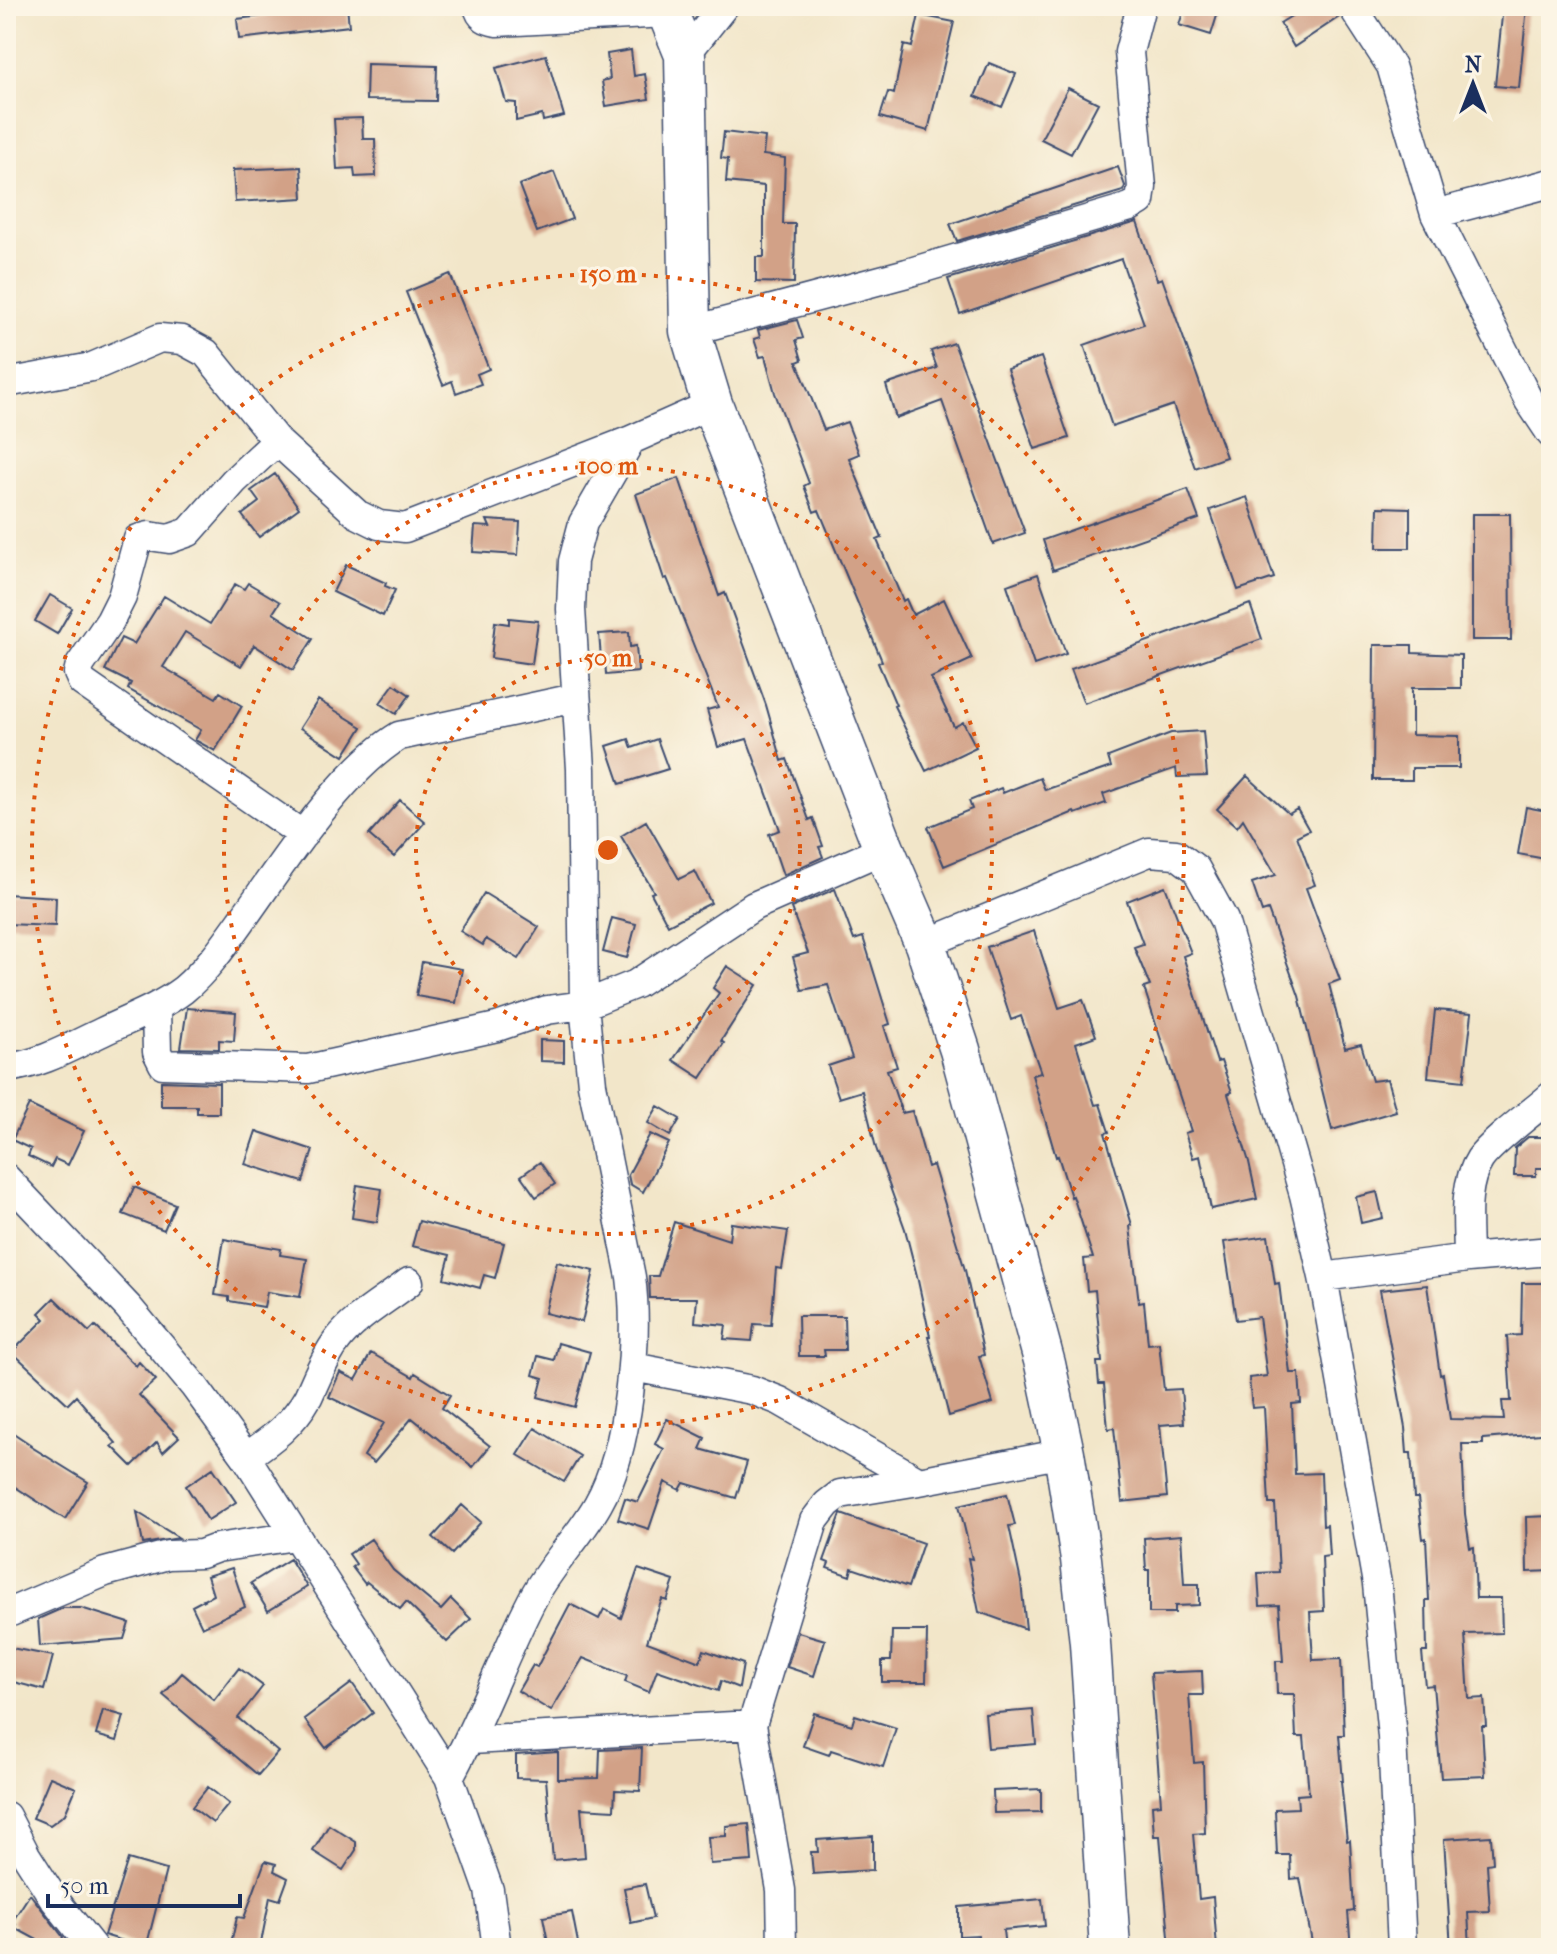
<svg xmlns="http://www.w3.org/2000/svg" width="1557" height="1954" font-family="'IM FELL French Canon',serif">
	<rect width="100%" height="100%" fill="#fcf5e5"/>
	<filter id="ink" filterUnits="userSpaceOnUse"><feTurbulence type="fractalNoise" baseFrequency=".0125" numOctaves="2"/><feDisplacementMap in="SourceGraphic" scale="16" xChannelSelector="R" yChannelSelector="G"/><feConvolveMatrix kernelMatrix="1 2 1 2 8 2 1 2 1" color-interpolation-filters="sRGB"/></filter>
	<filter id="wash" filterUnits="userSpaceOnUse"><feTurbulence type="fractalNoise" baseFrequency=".006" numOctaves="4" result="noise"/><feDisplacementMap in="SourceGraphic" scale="32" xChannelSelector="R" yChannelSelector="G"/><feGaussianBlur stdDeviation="1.8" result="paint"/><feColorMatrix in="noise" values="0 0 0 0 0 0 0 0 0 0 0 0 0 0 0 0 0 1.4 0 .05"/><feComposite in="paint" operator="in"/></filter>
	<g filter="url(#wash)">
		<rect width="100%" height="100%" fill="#f2e6c9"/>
		<g id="blocks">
			<!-- building -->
			<path fill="#d2a187" d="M347,6L349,26L239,39L237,19Z
				M1185,6H1220L1211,35L1179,25Z
				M1308,6H1335L1339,17L1294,47L1280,23Z
				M1503,6H1527L1519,88L1495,86Z
				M919,15L954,22L928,131L880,117L888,92L894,94L904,45L912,47Z
				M631,50L634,76L645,74L649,99L606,106L602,81L610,79L607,54Z
				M546,55L564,116L543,121L542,115L516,121V103L506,102L496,68Z
				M989,63L1016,74L1002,107L975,96Z
				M367,64L437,66L436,101L366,100Z
				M1068,88L1098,103L1071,154L1041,139Z
				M362,118L363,139H375L376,176L355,177L354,168L337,169L334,119Z
				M724,132L765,137L763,155L785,158L783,224H795L794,283L756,282V257H764V186L726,182L728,159L721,158Z
				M301,167L303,198L235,202L233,170Z
				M1118,167L1125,186L1123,191L957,241L950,224Z
				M554,172L572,219L537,232L519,185Z
				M1137,222L1157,280L1162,278L1226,457L1195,468L1173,405L1112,426L1084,345L1144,324L1121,259L960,314L948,279Z
				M450,274L489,369L477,374L481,384L456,393L452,381L443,385L406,292Z
				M797,320L803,338L796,340L802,360L797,362L824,430L847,422L859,454L849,458L882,538L877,540L903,601L906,599L913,615L944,599L972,659L931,678L954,727L963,722L976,747L926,771L894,706L896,705L878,663L882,661L819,510L814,512L804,486L809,483L775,393L765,356L760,357L754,339L760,337L758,330Z
				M954,343L1025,533L993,544L942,401L896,418L886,385L937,368L931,351Z
				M1041,357L1069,438L1035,449L1007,369Z
				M275,474L299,508L259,537L242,515L259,502L251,491Z
				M679,478L719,596L725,593L766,705L782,761L787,759L809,820L813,818L823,846L819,847L823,857L783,875L769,834L780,830L747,739L718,747L707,710L718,707L667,578L664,579L636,494Z
				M1188,489L1199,519L1053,570L1043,540Z
				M1247,497L1274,578L1238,590L1210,510Z
				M1378,507L1410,508V548H1377Z
				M1472,514H1510L1511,640H1472Z
				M487,520L520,522L518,555L473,552L475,526L490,527Z
				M346,565L386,583L385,586L395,590L383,616L333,592Z
				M1038,574L1066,654L1034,665L1007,585Z
				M248,583L280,602L273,613L313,639L293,670L254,645L241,666L185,632L163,667L216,698L220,692L242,706L215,751L195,740L201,730L128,689L131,683L105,670L121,638L134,644L164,596L210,624L235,584L244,589Z
				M50,595L72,608L57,634L35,621Z
				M1250,604L1262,639L1084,703L1071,669Z
				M509,618L538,621L532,664L491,658L495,622L509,624Z
				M629,632L630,647L636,646L638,672L606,675L605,658H601L599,634Z
				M1374,645H1412V653L1461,655V688H1412V735L1459,736V768H1412V780H1373Z
				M394,684L410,695L396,714L380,703Z
				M318,700L362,727L344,756L300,728Z
				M1203,731L1207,776L1177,777L1176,768L1103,794L1106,803L1075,814L1074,812L944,866L928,827L972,809L969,801L1001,788L1003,793L1040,778L1045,790L1111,767L1108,757L1171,733Z
				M629,739L632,748L657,739L668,769L620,784L607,746Z
				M1247,776L1289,814L1297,809L1309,830L1297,836L1315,885L1306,888L1340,980L1329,984L1345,1048L1361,1044L1372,1081L1387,1079L1396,1111L1332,1130L1299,996L1268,910L1262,912L1252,883L1276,875L1243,819L1237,827L1217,809Z
				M400,800L425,822L394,857L369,835Z
				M1526,807L1551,812V860L1518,854Z
				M646,821L679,879L695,871L711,903L668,925L651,893L654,892L621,836Z
				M1165,886L1191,953L1183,956L1217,1062L1221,1061L1232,1092L1228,1094L1249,1162L1257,1199L1211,1209L1200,1156L1193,1158L1185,1133L1191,1131L1144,988L1150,986L1134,947L1143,944L1127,901Z
				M835,889L854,940L863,937L890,1024L884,1026L897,1067L887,1070L902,1113L912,1111L928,1167L933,1165L965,1270L984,1355L979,1356L993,1403L949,1416L928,1336H930L917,1276L905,1229L876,1148L862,1091L839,1098L828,1066L852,1058L828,985L802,990L793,957L808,953L791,908Z
				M484,893L539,927L519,959L486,939L483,945L460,931Z
				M6,894L56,897L55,926L6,924Z
				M612,918L636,924L627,958L603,952Z
				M1034,931L1059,1008L1083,1000L1096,1036L1076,1043L1095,1105L1100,1104L1109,1132L1105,1133L1132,1225L1130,1226L1139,1303L1144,1302L1148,1344L1159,1343L1164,1390L1181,1389L1184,1423L1160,1425L1167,1497L1122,1502L1114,1428L1108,1429L1104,1384H1099L1097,1362H1102L1095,1290L1087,1291L1084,1259L1093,1258L1073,1196L1071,1197L1058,1156L1056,1157L1032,1075L1041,1073L1021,1016L1011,1020L987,947Z
				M422,962L462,969L456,1003L416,996Z
				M727,966L757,985L721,1041L724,1043L701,1078L673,1060L719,993L713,988Z
				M187,1008L236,1012L234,1041L219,1040V1049L181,1048Z
				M1435,1010L1472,1013L1464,1081L1428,1077Z
				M540,1040L564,1041V1062L540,1061Z
				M161,1081L219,1083V1113H197V1106H161Z
				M29,1105L84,1131L68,1165L55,1159L51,1167L28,1156L31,1149L12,1140Z
				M658,1106L680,1119L670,1136L648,1123Z
				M256,1131L313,1150L303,1182L245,1164Z
				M650,1134L669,1143L643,1192L630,1184L628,1175Z
				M1528,1137H1551V1168H1536V1176H1514L1515,1148Z
				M540,1162L555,1184L536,1197L521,1176Z
				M357,1185L382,1189L377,1222L352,1218Z
				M134,1187L175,1204L164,1230L123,1214Z
				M1377,1192L1383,1218L1361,1223L1356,1197Z
				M419,1221L504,1243L495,1278L484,1275L480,1288L444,1278L450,1255L412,1246Z
				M674,1222L729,1240L731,1223L788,1231L782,1269L776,1268L771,1325L754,1324L752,1341L724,1339L726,1325L695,1322L697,1298H650L649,1276H658Z
				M1268,1236L1275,1284L1279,1283L1290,1373H1299L1301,1403L1292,1404L1295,1474L1321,1473L1323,1526L1327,1525L1329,1556L1322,1557L1324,1611L1310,1612L1313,1660L1341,1659L1344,1735H1339L1343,1781H1341L1347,1841L1350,1840L1354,1911L1348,1912L1351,1948H1313L1300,1878L1291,1879L1290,1855H1277L1275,1809L1298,1808L1297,1795L1309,1794L1304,1737H1296L1294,1694H1277L1276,1661H1283L1279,1605L1260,1606L1258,1573L1279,1572L1275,1504H1269L1264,1407L1252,1408L1249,1378L1267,1376L1259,1317L1236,1320L1224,1242Z
				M224,1239L281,1249L280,1255L307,1259L300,1297L267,1292L264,1307L229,1301V1297L215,1295Z
				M557,1262L594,1271L582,1322L545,1313Z
				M1522,1283H1551V1433L1483,1439V1444H1462L1465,1514L1470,1548L1474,1547L1476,1598H1501L1502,1633L1465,1634L1469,1699L1484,1698L1486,1726H1482L1485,1776L1441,1778L1433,1685L1425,1686L1422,1652H1427L1426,1600H1429L1426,1538L1423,1539L1418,1498H1414L1411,1453H1407L1405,1428L1380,1290L1427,1285L1440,1375L1443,1374L1450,1419L1504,1420L1502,1401H1511L1507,1336L1521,1335Z
				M54,1298L89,1332L95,1326L136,1366L139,1362L156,1380L139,1395L179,1437L163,1452L157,1442L132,1466L112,1446L116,1443L76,1396L68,1404L12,1352L45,1319L39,1313Z
				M798,1316H844L845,1350H824L825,1356H799Z
				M558,1343L590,1352L575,1407L538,1397L543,1378L533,1375L538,1356L554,1360Z
				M371,1353L413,1377L415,1373L450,1395L442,1408L490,1446L473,1467L412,1418L374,1463L364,1456L384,1423L329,1397L340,1372L356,1380Z
				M667,1419L705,1438L700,1449L747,1462L736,1498L684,1483L680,1490L665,1482L649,1529L618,1519L625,1498L638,1502L664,1449L655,1444Z
				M6,1428L31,1445L30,1446L88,1482L65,1519L6,1481Z
				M535,1428L580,1456L564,1482L518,1455Z
				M213,1468L236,1502L208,1520L186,1486Z
				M1007,1494L1015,1525L1009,1526L1021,1582L1026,1629L979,1612L968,1558L972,1559L959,1505Z
				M462,1505L481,1522L452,1554L433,1537Z
				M137,1512L179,1538L143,1544Z
				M841,1514L923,1543L908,1587L852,1568L850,1576L827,1568L829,1563L824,1561Z
				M1551,1516V1571L1527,1572L1526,1517Z
				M1181,1535L1184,1584H1199V1605L1175,1606V1613H1149V1570H1146L1144,1538Z
				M371,1539L393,1570L441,1610L451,1599L471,1619L447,1642L406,1602L400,1609L367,1582L365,1584L352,1567L356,1564L349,1554Z
				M290,1559L307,1587L268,1611L251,1583Z
				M232,1568L245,1607L202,1627L192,1606L213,1595L207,1576Z
				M638,1569L674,1581L667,1601L662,1599L647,1642L700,1662L704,1650L743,1664L739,1688L721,1681L718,1691L657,1670L649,1692L625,1682L627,1676L583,1658L551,1711L518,1691L533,1665L537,1667L570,1604L599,1619L604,1609L621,1618Z
				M63,1608H81L129,1623L124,1639L40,1646L38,1619Z
				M892,1631H927L926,1682H882V1661H891Z
				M798,1632L825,1640L814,1676L787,1667Z
				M6,1647L53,1656L44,1690L6,1680Z
				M239,1668L263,1686L238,1718L278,1752L258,1775L163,1695L182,1673L214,1700Z
				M1202,1671L1203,1695H1189L1194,1763L1203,1762L1205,1833L1193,1834L1199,1899L1213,1897L1217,1948H1170L1160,1836H1154L1152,1805L1161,1804L1151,1673Z
				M352,1683L373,1713L326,1748L304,1719Z
				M103,1710L124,1716L117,1741L96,1735Z
				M1033,1710L1036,1744L988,1748L985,1714Z
				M814,1713L852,1725L855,1715L896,1728L883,1767L831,1750L829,1755L803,1746Z
				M642,1748L640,1791L615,1790L614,1810L581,1808L585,1857L553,1860L546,1779L516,1778V1755L558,1752V1779L599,1778L600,1750Z
				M50,1777L76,1788L65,1814L50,1825L33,1818Z
				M208,1787L229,1804L213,1823L192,1807Z
				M1041,1789V1812L994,1813L993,1791Z
				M749,1824L752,1861L710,1864L708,1837L726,1836V1826Z
				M329,1825L356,1842V1850L343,1870L313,1851Z
				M873,1836V1870L813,1874L811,1852H818L817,1840Z
				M1491,1836L1493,1863L1487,1864L1490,1911L1468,1912L1470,1948H1451L1444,1839Z
				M128,1859L166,1870L146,1948L104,1935Z
				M265,1861L276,1864L274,1871L288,1878L280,1900L270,1897L260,1948L231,1944L237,1917L244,1918Z
				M645,1884L653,1918L631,1923L624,1888Z
				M30,1894L63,1937L57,1948H52L15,1928L16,1925L12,1922Z
				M1042,1899L1045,1926L1003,1930L1005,1948H979L978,1935L959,1936V1907Z
				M572,1912L579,1948H556L554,1941L548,1942L543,1917Z"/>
		</g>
	</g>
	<g filter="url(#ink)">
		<use href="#blocks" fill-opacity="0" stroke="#3b4a6e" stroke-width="2"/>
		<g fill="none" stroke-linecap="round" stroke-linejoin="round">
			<!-- street casing -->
			<g stroke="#3b4a6e" stroke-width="31">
				<path id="street" d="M478,6C480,18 487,20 497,22L667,13
					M1352,6L1391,66L1435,214L1529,401L1551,434
					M685,55L724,6
					M1435,214L1551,183
					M690,331L907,273L1130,207L1140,201L1142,187L1129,52L1141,6
					M6,383L92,367L160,338L182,340L206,353L277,441L357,514L379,525L405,528L631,440
					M277,441L234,481L189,532L169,539L149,536L138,539L122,597L110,621L80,665L78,673L82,682L303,835
					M925,944L1149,852L1176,854L1196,869L1224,920L1304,1195L1323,1277L1377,1584L1392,1737L1402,1948
					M156,1007L157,1052L163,1064L308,1069L497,1027L547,1010L584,1005L636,984L754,906L884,849
					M6,1068C42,1064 70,1047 102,1032C129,1019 159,1008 183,990C206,971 225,944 242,920C283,863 340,772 399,736L575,698
					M6,1178L128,1307L194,1386L246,1457L449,1777L489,1890L497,1948
					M1468,1258C1468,1226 1462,1187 1480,1159C1492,1142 1534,1111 1551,1096
					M1323,1277L1468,1258L1551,1251
					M633,1367L752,1390L780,1401L919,1481L1064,1453
					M246,1457C271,1440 293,1424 308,1397C317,1378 324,1358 337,1341C355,1317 385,1301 409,1282
					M6,1614L105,1572L168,1555L201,1554L217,1548L295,1536
					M470,1740L752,1725
					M449,1777C481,1720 502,1658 532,1600C550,1565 579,1538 598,1504C629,1450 639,1339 631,1277L592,1084L584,1005L581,769L571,609L573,561L583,523L631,440L712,404
					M6,1816L26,1855L54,1899L93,1948
					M782,1948L781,1890L752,1725L814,1521L827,1504L840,1494L919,1481"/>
			</g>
			<!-- secondary casing -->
			<g stroke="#3b4a6e" stroke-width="43">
				<path id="secondary" d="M665,6L685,55L690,331L712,404L884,849L925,944L960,1050L1045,1364L1064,1453L1081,1559L1090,1643L1110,1948"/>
			</g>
			<!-- street -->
			<use href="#street" stroke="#fff" stroke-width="28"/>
			<!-- secondary -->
			<use href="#secondary" stroke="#fff" stroke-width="40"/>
		</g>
	</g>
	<!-- distance rings -->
	<g fill="none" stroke="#de5710" stroke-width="4" stroke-dasharray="4 8">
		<circle cx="608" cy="850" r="192"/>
		<circle cx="608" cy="850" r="384"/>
		<circle cx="608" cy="850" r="576"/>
	</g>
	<circle cx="608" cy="850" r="12" fill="#de5710" stroke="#fcf5e5" stroke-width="4"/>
	<g font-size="24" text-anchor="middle" font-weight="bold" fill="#de5710" stroke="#fcf5e5" stroke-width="6" stroke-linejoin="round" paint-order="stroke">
		<text x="608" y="282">150 m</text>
		<text x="608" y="474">100 m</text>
		<text x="608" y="666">50 m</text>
	</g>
	<!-- margin -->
	<rect width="1557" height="1954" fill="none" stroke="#fcf5e5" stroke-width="32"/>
	<!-- north arrow -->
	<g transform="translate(1473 84)" stroke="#fcf5e5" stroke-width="6" paint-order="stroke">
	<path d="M0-6L14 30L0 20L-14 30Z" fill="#1b2f5e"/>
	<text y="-12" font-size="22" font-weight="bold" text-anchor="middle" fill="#1b2f5e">N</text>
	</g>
	<!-- scale -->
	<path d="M48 1894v12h192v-12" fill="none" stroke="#1b2f5e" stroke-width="4"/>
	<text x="60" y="1894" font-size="24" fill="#1b2f5e" stroke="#fcf5e5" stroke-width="6" paint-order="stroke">50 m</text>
</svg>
